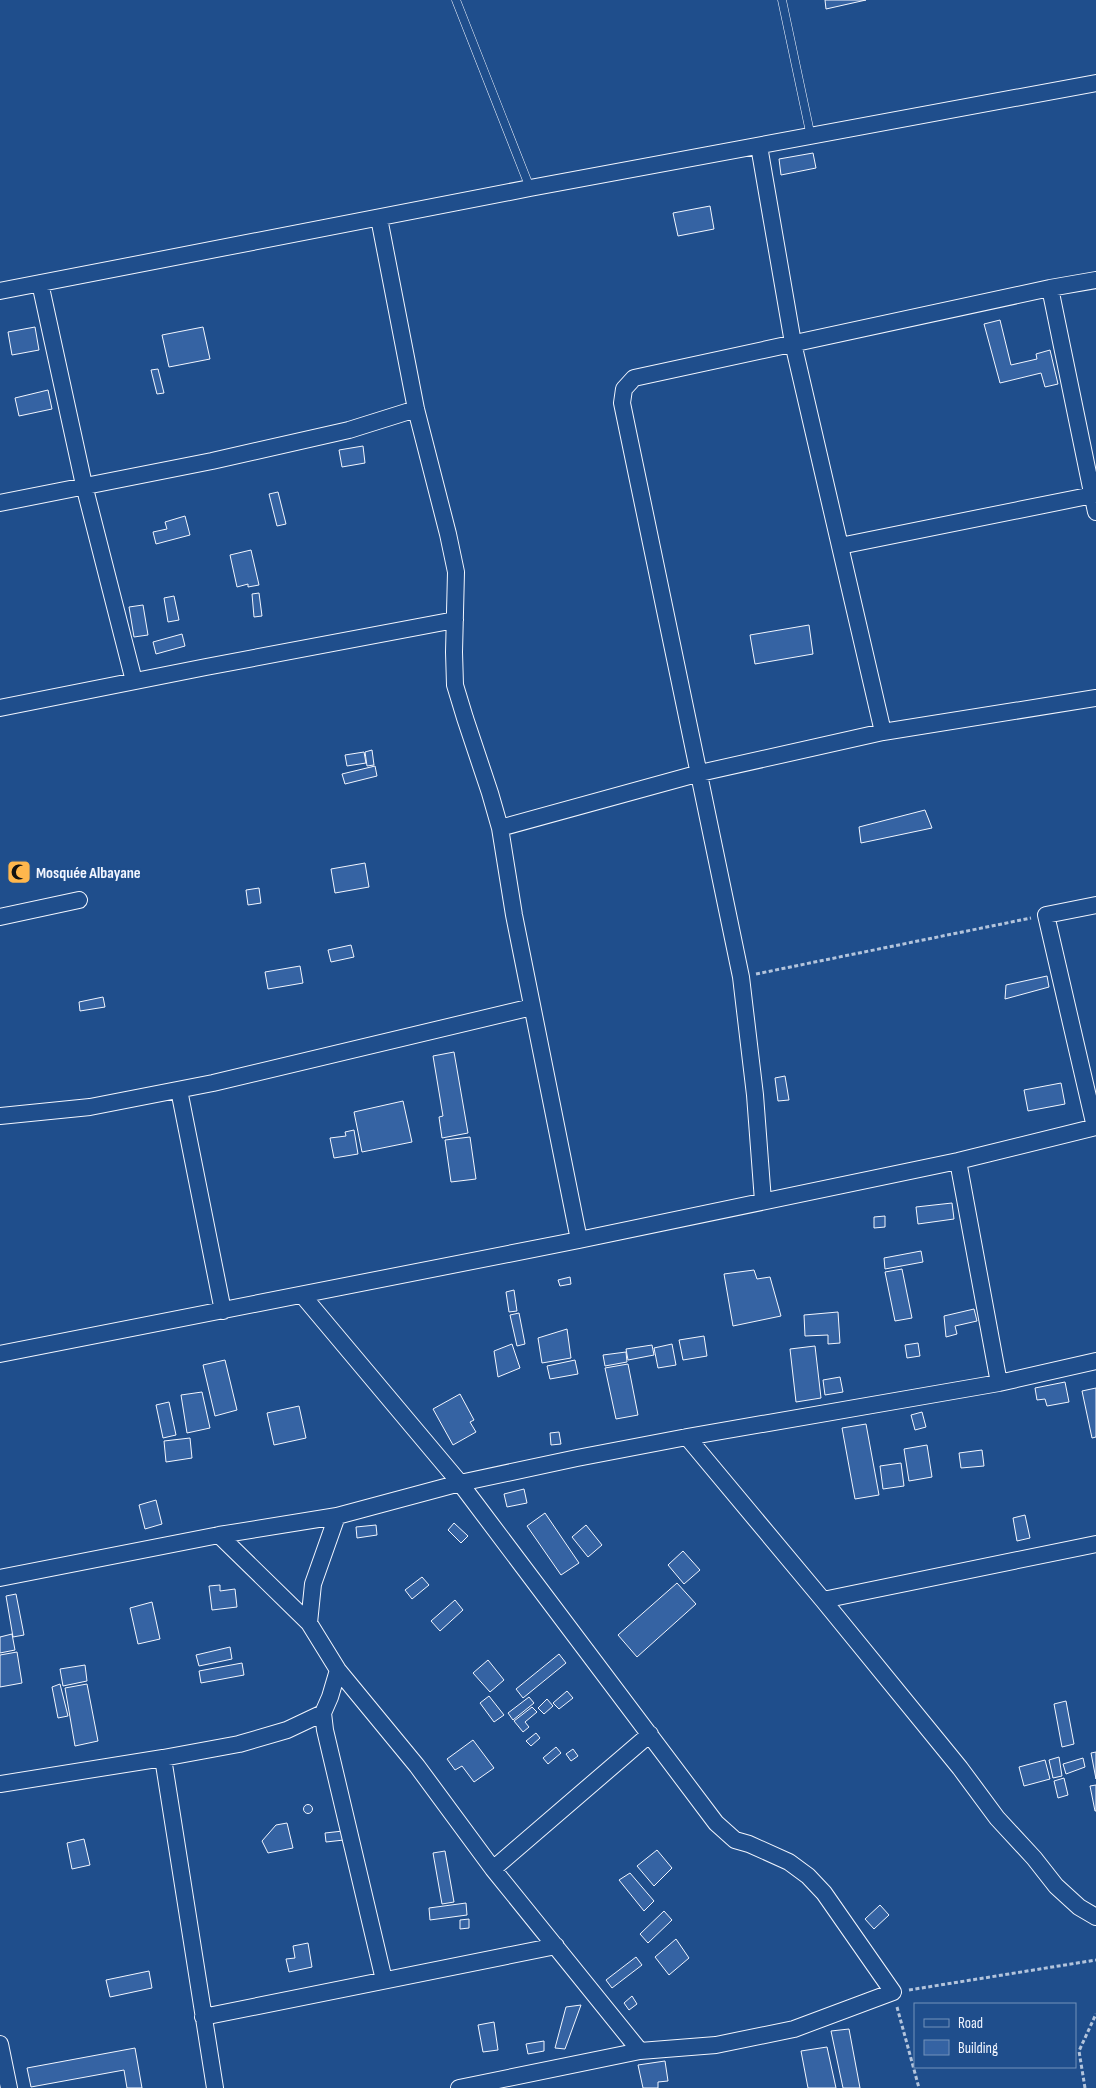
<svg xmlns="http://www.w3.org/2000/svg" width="1096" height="2088" font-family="'Sofia Sans Condensed',sans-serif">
	<rect width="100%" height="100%" fill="#1f4e8c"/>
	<!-- building -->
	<path fill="#3563a3" stroke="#f2f6ff" d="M825,0H866L826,9Z
		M813,153L816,168L781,175L779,159Z
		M710,206L714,229L678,236L673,213Z
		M1000,320L1011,365L1037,359L1036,354L1050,350L1058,384L1045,387L1041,373L1000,383L984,324Z
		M35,327L39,350L12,355L8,332Z
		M203,327L210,359L169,367L162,335Z
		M158,369L164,393L157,394L151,370Z
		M48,390L52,409L19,416L15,398Z
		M363,446L365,463L342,467L339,450Z
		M278,492L286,524L277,526L269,494Z
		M185,516L190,535L156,544L153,532L167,529L165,522Z
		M251,550L259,585L248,587V584L237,587L230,555Z
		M259,593L262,616L254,617L252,594Z
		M174,596L179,620L168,622L164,598Z
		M143,605L148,635L134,637L129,607Z
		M809,625L813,654L755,664L750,635Z
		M182,634L185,646L156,654L153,642Z
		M372,750L374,765L367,766L365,752Z
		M364,752L366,763L347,766L345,755Z
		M375,766L377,776L345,784L342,774Z
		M925,810L932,828L861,843L859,827Z
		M365,863L369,887L335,893L331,869Z
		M259,888L261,903L248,905L246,890Z
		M351,945L354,957L331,962L328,950Z
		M300,966L303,983L268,989L265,972Z
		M1047,976L1049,987L1005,999L1006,985Z
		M103,997L105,1007L80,1011L79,1002Z
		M454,1052L468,1133L442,1138L439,1117L443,1116L433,1056Z
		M785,1076L789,1100L778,1101L775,1078Z
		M1061,1083L1065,1104L1028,1111L1024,1090Z
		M403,1101L412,1142L362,1152L354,1112Z
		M354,1130L358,1154L334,1158L330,1138L346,1136L345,1132Z
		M470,1137L476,1179L451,1182L445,1140Z
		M952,1203L954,1219L918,1224L916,1207Z
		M885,1216V1227L874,1228V1217Z
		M921,1251L923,1262L885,1269L884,1258Z
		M902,1269L912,1318L895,1321L885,1272Z
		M754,1270L757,1279L770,1277L781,1316L733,1326L724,1274Z
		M570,1277L571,1284L560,1286L558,1280Z
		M514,1290L517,1311L509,1312L506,1292Z
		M974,1309L977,1321L955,1326L957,1334L946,1337L944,1316Z
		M838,1312L840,1343L828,1344V1335L805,1336L804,1315Z
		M519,1313L525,1344L517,1346L510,1315Z
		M567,1329L571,1358L542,1363L538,1338Z
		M704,1336L707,1356L683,1360L679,1340Z
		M918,1343L920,1356L907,1358L905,1345Z
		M512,1344L520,1368L498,1377L494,1351Z
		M672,1344L676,1365L658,1368L654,1348Z
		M652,1345L654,1355L628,1360L626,1349Z
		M815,1346L821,1398L796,1402L790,1349Z
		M626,1352L627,1362L605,1366L603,1355Z
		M225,1360L237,1410L215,1416L203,1365Z
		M575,1360L578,1374L550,1379L547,1366Z
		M628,1364L638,1415L616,1419L605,1368Z
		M840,1377L843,1392L825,1395L823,1380Z
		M1065,1382L1069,1402L1047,1406L1045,1399L1037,1400L1035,1388Z
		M1096,1388V1437L1092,1438L1082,1391Z
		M202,1392L210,1428L187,1433L181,1395Z
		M460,1394L474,1420L470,1422L476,1432L453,1445L433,1409Z
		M169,1402L176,1435L163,1438L156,1405Z
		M299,1406L306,1438L274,1445L267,1413Z
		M922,1412L926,1427L915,1430L911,1415Z
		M866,1424L879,1495L855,1499L842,1428Z
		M559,1432L561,1444L551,1445L550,1433Z
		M190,1438L192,1458L166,1462L164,1441Z
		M927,1445L932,1477L909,1481L904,1449Z
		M982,1450L984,1466L961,1468L959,1453Z
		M901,1463L904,1486L883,1489L880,1466Z
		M524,1489L527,1503L507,1507L504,1494Z
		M156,1500L162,1524L145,1529L139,1505Z
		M545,1513L579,1563L561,1575L527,1526Z
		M1025,1515L1030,1538L1017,1541L1013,1518Z
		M454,1523L468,1536L461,1543L448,1530Z
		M376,1525L377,1535L357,1538L356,1527Z
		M586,1525L602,1545L588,1557L572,1537Z
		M683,1551L700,1570L684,1584L668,1565Z
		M422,1577L429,1585L412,1599L405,1590Z
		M677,1583L696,1604L637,1657L618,1635Z
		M220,1585V1591L235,1589L237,1607L212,1610L209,1586Z
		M16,1594L24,1635L13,1637L6,1596Z
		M455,1600L463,1610L440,1631L431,1621Z
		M152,1602L160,1639L138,1644L130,1608Z
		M12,1634L15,1650L0,1653V1637Z
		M230,1647L232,1659L199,1666L196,1655Z
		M17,1652L22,1683L0,1687V1655Z
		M559,1654L566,1663L523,1698L516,1689Z
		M488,1660L504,1680L490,1692L473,1673Z
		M242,1663L244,1675L201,1683L199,1671Z
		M85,1665L87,1681L63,1686L60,1669Z
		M60,1684L68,1716L58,1718L52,1687Z
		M87,1684L98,1741L75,1746L65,1688Z
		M567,1691L573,1698L559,1709L553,1703Z
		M489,1696L504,1715L494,1722L480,1703Z
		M529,1697L534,1703L513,1720L508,1713Z
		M547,1699L553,1706L544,1714L538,1708Z
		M1066,1701L1074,1744L1062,1747L1054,1704Z
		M532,1707L537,1712L525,1722L529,1727L523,1732L514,1721Z
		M536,1733L540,1738L531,1746L526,1741Z
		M473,1740L494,1768L474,1782L462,1766L455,1770L447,1759Z
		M556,1747L561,1753L548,1764L543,1758Z
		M573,1749L578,1756L571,1761L566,1754Z
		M1096,1752V1779L1091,1753Z
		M1059,1757L1062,1776L1053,1778L1049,1760Z
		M1083,1758L1085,1767L1066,1774L1063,1764Z
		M1045,1760L1050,1779L1024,1786L1019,1767Z
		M1064,1778L1068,1795L1058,1798L1054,1781Z
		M1096,1785V1811H1095L1090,1786Z
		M303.5 1809a4.5 4.5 0 1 1 9 0a4.5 4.5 0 1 1-9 0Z
		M287,1823L293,1848L268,1853L262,1841L276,1825Z
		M343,1831L344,1840L326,1842L325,1833Z
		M84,1839L90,1865L72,1869L67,1843Z
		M657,1850L672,1868L654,1886L637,1866Z
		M445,1851L454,1902L442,1904L433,1853Z
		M630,1873L654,1901L644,1911L619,1880Z
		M466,1903L467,1915L430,1920L429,1908Z
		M880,1905L889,1915L874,1929L865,1919Z
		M664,1911L672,1920L648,1943L640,1934Z
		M469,1919V1928L460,1929V1920Z
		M676,1939L689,1958L669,1975L655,1957Z
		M308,1943L312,1967L289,1972L286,1959L295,1958L293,1946Z
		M636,1957L642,1965L612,1988L606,1980Z
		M149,1971L152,1988L110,1997L106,1980Z
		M632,1996L637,2004L629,2010L624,2003Z
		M581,2005L565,2049L555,2048L566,2007Z
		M494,2022L498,2050L483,2052L478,2025Z
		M849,2029L860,2088H843L831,2031Z
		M544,2041V2051L528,2054L526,2044Z
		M827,2047L836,2088H808L801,2051Z
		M135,2048L142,2088H127L124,2070L31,2087L27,2068Z
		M665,2061L668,2081L658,2082V2088H643L638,2065Z"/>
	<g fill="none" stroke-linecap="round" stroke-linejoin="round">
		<!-- service casing -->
		<g stroke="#f2f6ff" stroke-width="9">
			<path id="service" d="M456,0L530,188
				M782,0L811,137"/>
		</g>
		<!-- minor casing -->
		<g stroke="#f2f6ff" stroke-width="18">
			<path id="minor" d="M759,146L793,343L883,732
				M379,218L416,409L448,534L456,572L454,652L455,685L465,718L490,793L500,828L514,915L579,1240
				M40,283L84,485L134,681
				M1050,288L1096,512
				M0,291L530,188L1096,83
				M0,503L212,461L349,430L416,409
				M840,546L1093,495
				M0,708L206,667L455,620
				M500,828L700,773L883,732L1096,698
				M0,917L79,900
				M179,1090L223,1311
				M0,1116L90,1107L213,1083L532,1007
				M1095,1127L1046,915L1096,905
				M958,1161L999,1383
				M763,1201L755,1095L741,977L622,403L624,389L634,378L1050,288L1096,280
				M303,1296L460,1483L716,1823L735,1840L749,1844L789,1862L808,1876L824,1893L893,1992L794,2029L716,2045L640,2051L459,2088
				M0,1354L579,1240L958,1161L1096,1127
				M687,1437L823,1600L960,1768L997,1818L1034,1858L1056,1886L1079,1907L1096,1917
				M219,1535L309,1623L338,1670L417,1766L493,1869L640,2051
				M0,1578L219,1535L337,1516L460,1483L577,1458L687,1437L999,1383L1096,1361
				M823,1600L1096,1544
				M309,1623L313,1584L337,1516
				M338,1670L330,1697L323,1713L325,1730L384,1980
				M163,1758L215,2088
				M0,1784L163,1758L239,1744L287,1730L323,1713
				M493,1869L650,1734
				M203,2017L556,1946
				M0,2044L9,2088"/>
		</g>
		<!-- path -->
		<path stroke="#b3c4dc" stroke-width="3" stroke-dasharray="4 2.5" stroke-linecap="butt" d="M756,974L1031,918
			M909,1990L1096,1960
			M897,2007L919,2088
			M1085,2088L1079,2051L1096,2014"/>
		<!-- service -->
		<use href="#service" stroke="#1f4e8c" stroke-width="8"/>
		<!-- minor -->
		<use href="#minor" stroke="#1f4e8c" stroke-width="16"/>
	</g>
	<!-- icons -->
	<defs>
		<g id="mosque-square" transform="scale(1.25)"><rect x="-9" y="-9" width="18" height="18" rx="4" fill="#ffb74d" stroke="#1f4e8c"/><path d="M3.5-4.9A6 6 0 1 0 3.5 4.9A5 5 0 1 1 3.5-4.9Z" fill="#111"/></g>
	</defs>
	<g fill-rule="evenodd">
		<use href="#mosque-square" x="19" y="872"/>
	</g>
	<g text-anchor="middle" stroke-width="4" stroke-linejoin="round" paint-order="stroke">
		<!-- poi labels -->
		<g font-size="16" font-weight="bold" fill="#f2f6ff" stroke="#1f4e8c" text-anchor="start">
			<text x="36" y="878">Mosquée Albayane</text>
		</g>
	</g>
	<!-- legend -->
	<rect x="914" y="2003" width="162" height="65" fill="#1f4e8c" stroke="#7391ba"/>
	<rect x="924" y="2019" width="25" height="8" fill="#1f4e8c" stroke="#7391ba"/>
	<text x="958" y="2028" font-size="15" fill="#f2f6ff">Road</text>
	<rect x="924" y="2040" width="25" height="15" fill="#3563a3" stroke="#7391ba"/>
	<text x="958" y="2053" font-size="15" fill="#f2f6ff">Building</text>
</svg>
